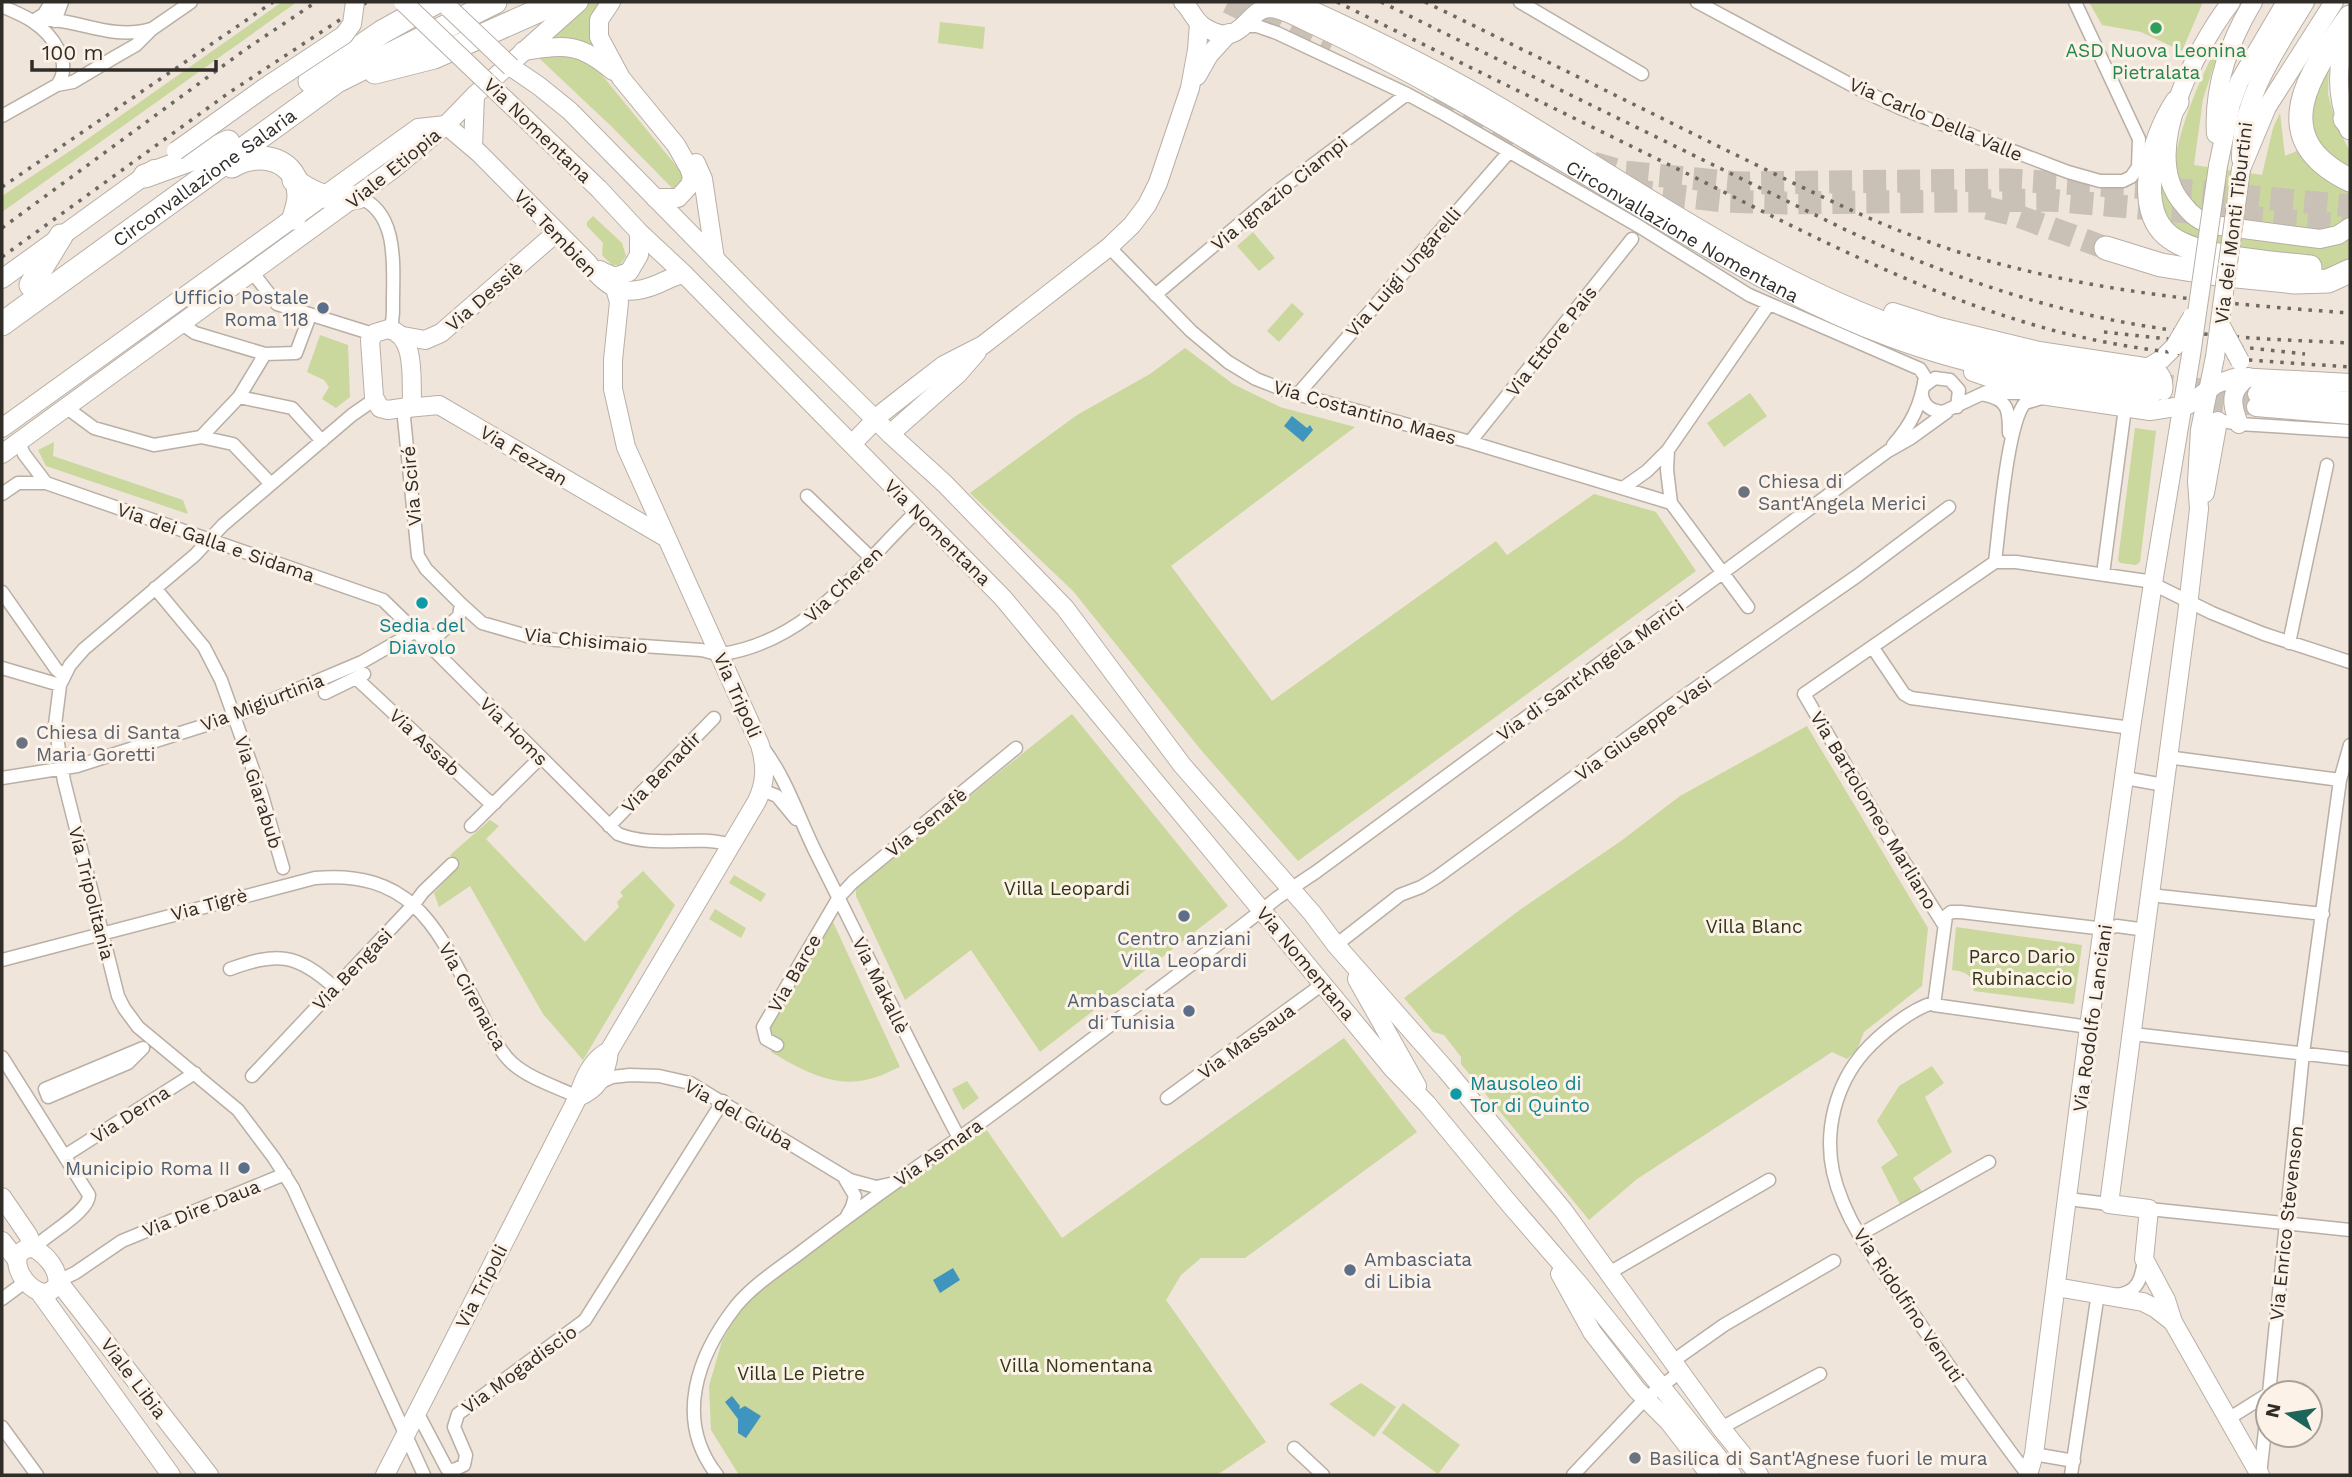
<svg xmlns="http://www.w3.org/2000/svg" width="2352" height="1477" font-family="'Work Sans',sans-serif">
	<rect width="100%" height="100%" fill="#efe5da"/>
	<!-- green -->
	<path fill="#cad79d" d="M282,2H297L2,212V196L79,145Z
		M590,2H600C587,18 588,32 596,50L546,42Z
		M2089,2H2203L2182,51L2141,32L2102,25Z
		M940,22L985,27L983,49L938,43Z
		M559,53L592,63L687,179L674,190L612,127L539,58Z
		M2214,53L2217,56L2203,99L2194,165L2262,175L2273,128L2280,113L2285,156L2302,149L2350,189V217C2323,240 2307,232 2275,227C2255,224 2217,221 2201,211C2189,203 2178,185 2176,170C2172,144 2201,76 2214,53Z
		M2329,61L2328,94L2336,124L2350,152V169C2342,163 2329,158 2322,150C2298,123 2318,89 2329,61Z
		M2160,179L2167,198L2181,215L2350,237V261L2323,273L2190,242L2164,219L2158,195Z
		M593,216L622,243L626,256L620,265H612L602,255L603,243L587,226V222Z
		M1253,232L1275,258L1259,271L1237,246Z
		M1292,303L1304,314L1279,342L1267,331Z
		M320,335L348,345L350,397L336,408L322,399L329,387L324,380L307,372Z
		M1185,348L1233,384L1280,407L1355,427L1171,566L1272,701L1496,541L1507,555L1594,494L1656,512L1696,571L1298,861L1201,750L1073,591L970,493L1077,415L1150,374Z
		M1750,393L1767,416L1724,447L1707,423Z
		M2135,428L2156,431L2140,562L2136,565L2120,563L2118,560Z
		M54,442L53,456L183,500L188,514L46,466L38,450Z
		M1072,714L1228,906L1040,1052L971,950L905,1000L856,896V887Z
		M1807,726L1928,928L1922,986L1864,1032L1857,1050L1847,1059L1832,1052L1637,1179L1589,1220L1461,1064V1057L1444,1035L1433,1032L1404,998L1521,909L1621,841L1680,796Z
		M490,820L499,826L486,839L585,942L619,907L617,902L623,896L620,892L643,871L675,905L583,1060L543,1014L470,886L439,907L434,893L460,866L450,855Z
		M734,875L766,894L761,902L729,883Z
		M715,909L746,928L741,938L709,919Z
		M828,920L833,922L900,1067C890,1071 880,1077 869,1079C834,1089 800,1069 771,1052L777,1041L770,1031L771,1025Z
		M1956,927L2082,945L2074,1004L1974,991C1973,975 1967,972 1952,970Z
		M1344,1038L1417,1132L1245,1258H1201L1181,1275L1166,1300L1266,1442L1217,1475H739L711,1430L709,1386L722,1341L746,1299L793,1266L911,1176L986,1129L1062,1238Z
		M1932,1066L1944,1083L1925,1097L1952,1152L1913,1178L1924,1195L1902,1208L1881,1167L1898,1155L1877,1121L1899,1086Z
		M967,1081L979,1098L963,1110L952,1089Z
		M1361,1383L1396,1407L1374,1437L1329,1404Z
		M1403,1403L1460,1445L1438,1474L1382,1433Z"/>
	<!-- water -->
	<path fill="#3f95bd" d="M1292,416L1307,428L1310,425L1313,430L1303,442L1284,426Z
		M953,1268L960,1280L940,1293L933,1280Z
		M732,1396L740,1406L739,1409L745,1406L761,1416L746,1438L738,1433V1419L725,1402Z"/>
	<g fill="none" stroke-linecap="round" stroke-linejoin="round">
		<!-- secondary-tunnel -->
		<path stroke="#c9c0b6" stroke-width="18" stroke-dasharray="18 9" stroke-linecap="butt" d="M2155,382L2257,394
			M2152,395L2256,407"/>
		<!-- highway-tunnel -->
		<path stroke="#c9c0b6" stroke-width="23" stroke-dasharray="23 11" stroke-linecap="butt" d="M1228,2L1329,51
			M1432,102L1542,157
			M1593,163L1623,172L1739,183L2009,180L2169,189L2350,206
			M1629,190L1724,201L1786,203L2049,200L2350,226
			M1987,208L2015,215L2106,248"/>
		<!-- street casing -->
		<g stroke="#b9afa5" stroke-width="15">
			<path id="street" d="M1520,2L1642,74
				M1697,2L1857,88L1900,108L2068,172L2100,181H2123L2131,177L2138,167L2139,139L2075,2
				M2,6C12,11 23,15 32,21C52,34 74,63 57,85
				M33,21C72,14 107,42 151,29
				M33,21L44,14L51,2
				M55,21L62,2
				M1246,26H1257L1277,33L1407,94L1444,114L1640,227L1749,295L1920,369L1925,377C1921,405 1911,425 1893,445
				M2,116L57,85L73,82L115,57L136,45L152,29L191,2
				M358,197C402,213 392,274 393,312L392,323L388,329
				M1109,247L1191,331L1228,362L1256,379L1289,392L1470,442L1671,503L1748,607
				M253,273L277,304L373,334
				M1155,295L1282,188L1407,94
				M182,324L195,333L265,354
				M1924,386L1935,378L1950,380L1959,390L1957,407
				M1298,394L1509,152
				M1922,395C1924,407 1932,411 1943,412L1986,392L2019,393
				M1985,395C2009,400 2009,411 2009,433
				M239,397L265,354L296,353L308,321
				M375,399L352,415L223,525L195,555L84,649L70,665L60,685L55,725L64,781L118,996L124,1008L138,1027L238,1110L274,1158L293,1188L424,1475
				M67,408L94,428L154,445L201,437L233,444L271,484
				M2212,419L2239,424L2350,431
				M201,437L239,397L292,408L322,441
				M1470,442L1632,239
				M19,443L24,454L46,483
				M1668,450L1667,470L1671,503
				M1623,488L1647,471L1668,450L1769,304
				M2,494L18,483H46L383,600L419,635L437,636L459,616L461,604L426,569L418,556L404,418L407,408
				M807,496L870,557
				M1995,562C1999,531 2007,423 2025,403L2045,397
				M2103,574L2125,408
				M155,588L204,647L221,680L261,792L283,868
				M2,592L56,669L64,676
				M461,604L482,623L527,636L556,640L701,650C708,651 716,655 722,654C809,641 858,568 917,511
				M419,635L618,834C656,849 694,834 731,845
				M2289,643L2327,465
				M1873,648L1904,694L1911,698L2131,728
				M2,668L60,685
				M356,678L487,800L495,803
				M325,693L364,674
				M763,748C788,781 799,820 818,857C865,950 910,1045 959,1138
				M2167,757L2340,780
				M2,778L77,766L234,716L362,662L416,631
				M2125,778L2164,785
				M762,790L777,796L796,819
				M471,826L541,757
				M609,826L714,718
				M2150,895L2323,914
				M1944,925L1882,827L1804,694L1995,562H2016L2147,581L2212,613L2264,634L2350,662
				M1336,945L1400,895L1421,887L1437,877L1686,695L1857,576L1949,507
				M2,960L315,878C418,869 440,935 481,1013C490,1030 498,1050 512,1063C530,1079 557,1087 578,1097
				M230,969C277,952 296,953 334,987
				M1933,1003C1911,1009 1879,1035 1864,1052C1836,1084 1824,1130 1833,1172C1845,1225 1883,1271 1914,1315C1951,1369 1988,1423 2028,1475
				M2089,1027L1934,1005L1946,916L1951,912H1961L2105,929L2117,926L2146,930
				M2133,1034L2350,1059
				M777,1045L766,1039L763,1027L839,897L853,882L1016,748
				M143,1048L128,1063L48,1097L45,1089Z
				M2,1057L89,1195C89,1212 47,1234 34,1248
				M252,1076L414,904L423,892L452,864
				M597,1084L612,1077L630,1075L659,1076L690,1083L850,1180L876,1187L890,1184
				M1167,1098L1324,983
				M66,1155L195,1073
				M845,1179L855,1196L852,1207L847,1216
				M2068,1199L2109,1204
				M2149,1209L2350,1230
				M1859,1235L1989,1162
				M1609,1273L1769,1180
				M58,1281L75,1273L122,1241L285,1174
				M2116,1295C2138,1293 2142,1278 2144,1259
				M2,1299L25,1282
				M1673,1361L1724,1325L1834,1261
				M2269,1393L2303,1053L2340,780L2350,745
				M417,1412L447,1469L454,1470L464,1465L466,1455L454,1427L458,1414L585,1320L723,1101
				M2228,1419L2268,1394
				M2,1427L37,1475
				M1721,1428L1820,1374
				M1294,1448L1323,1475
				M2034,1454L2074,1461
				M717,1475C674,1420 697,1356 736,1306C755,1283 782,1267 805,1249C855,1211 905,1175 956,1140C1005,1106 1052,1069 1100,1033C1159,988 1219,945 1277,898L1316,872L1888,451L1911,438L1947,412
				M1573,1475L1645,1399L1680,1372
				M2071,1475L2098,1293
				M2260,1475L2268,1403"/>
		</g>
		<!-- secondary casing -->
		<g stroke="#b9afa5" stroke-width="20">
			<g id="secondary">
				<path d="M611,2L599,20V37L621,78L676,145L689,168L692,177L690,185L678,198H655"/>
				<path id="s1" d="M1183,2C1191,9 1194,21 1204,27C1242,51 1245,10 1269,8C1281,8 1294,16 1305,21C1420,74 1528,141 1637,206C1719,255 1802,305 1892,338C1976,369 2064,384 2152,395"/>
				<path d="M1294,2C1365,34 1435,68 1502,108C1633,186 1761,278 1906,329C1986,358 2071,373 2155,382"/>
				<path d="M2231,2C2197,47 2138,153 2183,204C2191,215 2200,222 2213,225L2320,239L2338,235L2350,227"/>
				<path d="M523,51C565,45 579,42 613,71"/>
				<path d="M511,67L539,86L570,111L783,328L890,434L945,484L1065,608L1182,765L1312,913L1336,945L1446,1070L1563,1210L1721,1428L1759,1475"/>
				<path d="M1197,76L1209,55L1229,33"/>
				<path d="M446,125L479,153L588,263C608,290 625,298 658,284C667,280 674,276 684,274"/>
				<path d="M2349,130C2336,94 2335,64 2350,29"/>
				<path d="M2216,134C2213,86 2229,42 2253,2"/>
				<path d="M473,147L475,95"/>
				<path d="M2241,159C2241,98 2275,52 2305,2"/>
				<path d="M696,163L703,179L715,259"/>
				<path d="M2218,166L2231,104L2239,82L2286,2"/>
				<path d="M2241,169L2267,107L2334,2"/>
				<path d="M599,189L639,232L684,274L1003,598L1393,1069L1427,1104L1507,1201L1578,1283L1732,1475"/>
				<path d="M601,271L615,277L629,272L639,255V232"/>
				<path d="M2,279L154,169"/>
				<path d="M1893,312L1940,327L2039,351L2151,368C2161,372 2165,381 2163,391"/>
				<path d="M388,329C416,335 411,377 412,400L408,407L388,410L380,408L374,397L370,340L375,333Z"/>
				<path d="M403,336L425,340L441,333L557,232"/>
				<path d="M2215,357L2200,430L2197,481L2199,509L2187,615L2109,1204L2149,1209L2144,1259L2166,1300L2173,1322L2260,1475"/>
				<path d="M2149,367L2162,359L2175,346"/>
				<path d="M1973,372L2041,395L2150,411L2188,405L2216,384L2237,377L2350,383"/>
				<path d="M2257,394L2350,401"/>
				<path d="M2256,407L2350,415"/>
				<path d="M407,408L439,405L665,537"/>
				<path d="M2239,424C2231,404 2229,391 2248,377"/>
				<path d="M2,428L418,128L446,125"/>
				<path d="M890,434L958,374L977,352"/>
				<path d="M852,444L882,413L914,388L944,365L983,345L1109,247L1132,225L1147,205L1158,183L1190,88L1197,50L1199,23"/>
				<path d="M2,454L392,170L446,125L475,95L579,2"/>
				<path d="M2205,493L2218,421"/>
				<path d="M1357,979L1417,1086"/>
				<path d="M578,1097C599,1089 607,1072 609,1051L757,801C766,782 766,765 760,745L626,447L613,389V360L619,302L614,285L600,270"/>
				<path d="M2,1197L28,1235L34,1248"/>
				<path d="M2,1241L17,1260"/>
				<path d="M34,1248C47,1256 60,1270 57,1286L48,1293C23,1294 1,1248 34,1248Z"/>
				<path d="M1560,1274L1592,1332L1637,1390L1669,1422L1710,1475"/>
				<path d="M58,1281L209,1475"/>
				<path d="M2056,1287L2143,1302L2155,1308L2173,1322"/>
				<path d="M40,1293L171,1475"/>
				<path d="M385,1475L578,1097C583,1080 592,1059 609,1051"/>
				<path d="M2028,1475L2034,1454L2089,1027L2131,728L2153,583L2191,355"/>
			</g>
		</g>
		<!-- highway casing -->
		<g stroke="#b9afa5" stroke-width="25">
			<g id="highway">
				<path d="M2350,17C2310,72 2263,138 2350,180"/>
				<path d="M375,72L434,57L558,2"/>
				<path d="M310,81L382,32L436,2"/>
				<path d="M2177,102C2163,123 2152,152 2150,177C2145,235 2176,247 2224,256C2252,262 2281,264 2310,267"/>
				<path d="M2345,119L2350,125"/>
				<path d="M232,166C260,149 298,159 299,196C299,203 296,211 294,218"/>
				<path d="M145,176L189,160L228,142"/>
				<path d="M294,180C312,194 335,203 358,197"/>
				<path d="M2106,248L2161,265L2217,274L2295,282L2328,281L2350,271"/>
				<path d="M31,285L61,236"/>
				<path id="s2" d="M2,324L337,81L495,2"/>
			</g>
		</g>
		<!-- street -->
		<use href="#street" stroke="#fff" stroke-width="12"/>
		<!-- secondary -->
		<use href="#secondary" stroke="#fff" stroke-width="18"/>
		<!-- highway -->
		<use href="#highway" stroke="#fff" stroke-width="23"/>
		<!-- rail -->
		<path stroke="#6e6862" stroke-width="3.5" stroke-dasharray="3.5 7" stroke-linecap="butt" d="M1337,2C1457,61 1576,119 1696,178C1812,236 1926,296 2052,330C2150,356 2250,360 2350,367
			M1381,2L1848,231C1948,276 2050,312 2158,328C2222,338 2286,340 2350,343
			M1425,2C1526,51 1627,101 1728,151C1808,190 1889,232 1975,257C2097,293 2224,304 2350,313
			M2,187L273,2
			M2,228L246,49L316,2
			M2,257L230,92L367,2
			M2104,332L2305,354"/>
		<!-- secondary-bridge casing -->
		<g stroke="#b9afa5" stroke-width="20" stroke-linecap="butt">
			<path id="secondary-bridge" d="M403,2L599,189
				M449,8L511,67
				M176,151L264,88L344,35L352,24L355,2
				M2220,324L2240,361
				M2175,346L2192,317
				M2191,355L2218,166
				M2215,357L2241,169"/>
		</g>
		<!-- secondary-bridge -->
		<use href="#secondary-bridge" stroke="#fff" stroke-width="18"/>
	</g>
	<!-- markers -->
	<circle fill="#2e9e5b" stroke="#fcf2e7" stroke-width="2.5" cx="2156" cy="28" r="7"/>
	<g fill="#5c6f8a" stroke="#fcf2e7" stroke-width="2.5">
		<circle cx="323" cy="308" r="7"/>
		<circle cx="1184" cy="916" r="7"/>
		<circle cx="1189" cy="1011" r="7"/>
		<circle cx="244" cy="1168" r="7"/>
		<circle cx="1350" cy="1270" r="7"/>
	</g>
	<g fill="#6b7280" stroke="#fcf2e7" stroke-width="2.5">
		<circle cx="1744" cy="492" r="7"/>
		<circle cx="22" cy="743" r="7"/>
		<circle cx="1635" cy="1458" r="7"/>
	</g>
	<g fill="#0f9aa8" stroke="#fcf2e7" stroke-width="2.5">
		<circle cx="422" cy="603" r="7"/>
		<circle cx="1456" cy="1094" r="7"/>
	</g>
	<g text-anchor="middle" stroke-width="6" stroke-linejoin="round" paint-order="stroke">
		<!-- leisure labels -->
		<g font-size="19" fill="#27864d" stroke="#fcf2e7">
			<text x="2156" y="57">ASD Nuova Leonina<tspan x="2156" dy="22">Pietralata</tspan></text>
		</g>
		<!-- street labels -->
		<g font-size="19" fill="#302c28" stroke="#fcf2e7">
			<text transform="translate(1936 119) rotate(23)" y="7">Via Carlo Della Valle</text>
			<text transform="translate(538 130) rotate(44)" y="7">Via Nomentana</text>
			<text transform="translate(393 168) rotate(-39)" y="7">Viale Etiopia</text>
			<text dy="7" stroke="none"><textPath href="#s2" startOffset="250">Circonvallazione Salaria</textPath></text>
			<text transform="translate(1279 193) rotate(-39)" y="7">Via Ignazio Ciampi</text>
			<text transform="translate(2233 223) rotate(-83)" y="7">Via dei Monti Tiburtini</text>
			<text dy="7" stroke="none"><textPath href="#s1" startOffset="579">Circonvallazione Nomentana</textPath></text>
			<text transform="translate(556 233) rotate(47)" y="7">Via Tembien</text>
			<text transform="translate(1403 272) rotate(-49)" y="7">Via Luigi Ungarelli</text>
			<text transform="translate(484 296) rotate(-41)" y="7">Via Dessiè</text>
			<text transform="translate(1551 341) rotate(-52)" y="7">Via Ettore Pais</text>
			<text transform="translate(1365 412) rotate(16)" y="7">Via Costantino Maes</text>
			<text transform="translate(524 455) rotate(31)" y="7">Via Fezzan</text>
			<text transform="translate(411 486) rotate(-95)" y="7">Via Sciré</text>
			<text transform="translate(938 532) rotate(45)" y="7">Via Nomentana</text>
			<text transform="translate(216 542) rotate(19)" y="7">Via dei Galla e Sidama</text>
			<text transform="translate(843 584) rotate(-44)" y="7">Via Cheren</text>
			<text transform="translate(586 640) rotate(6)" y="7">Via Chisimaio</text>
			<text transform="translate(1590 670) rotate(-36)" y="7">Via di Sant'Angela Merici</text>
			<text transform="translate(738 695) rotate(66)" y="7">Via Tripoli</text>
			<text transform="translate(262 702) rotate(-21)" y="7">Via Migiurtinia</text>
			<text transform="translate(1643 728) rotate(-36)" y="7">Via Giuseppe Vasi</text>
			<text transform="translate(514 731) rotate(45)" y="7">Via Homs</text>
			<text transform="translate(425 742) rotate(43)" y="7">Via Assab</text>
			<text transform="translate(661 772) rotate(-46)" y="7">Via Benadir</text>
			<text transform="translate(259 792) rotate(72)" y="7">Via Giarabub</text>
			<text transform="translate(1874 810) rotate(59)" y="7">Via Bartolomeo Marliano</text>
			<text transform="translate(926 822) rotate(-39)" y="7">Via Senafè</text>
			<text transform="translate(92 893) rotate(76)" y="7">Via Tripolitania</text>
			<text transform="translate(209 904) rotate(-15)" y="7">Via Tigrè</text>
			<text transform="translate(1306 963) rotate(50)" y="7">Via Nomentana</text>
			<text transform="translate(352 969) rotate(-46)" y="7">Via Bengasi</text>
			<text transform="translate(794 973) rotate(-60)" y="7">Via Barce</text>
			<text transform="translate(881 985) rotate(64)" y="7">Via Makallè</text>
			<text transform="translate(473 996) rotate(61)" y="7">Via Cirenaica</text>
			<text transform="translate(2092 1018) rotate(-82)" y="7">Via Rodolfo Lanciani</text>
			<text transform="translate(1246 1041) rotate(-36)" y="7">Via Massaua</text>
			<text transform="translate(130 1114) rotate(-33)" y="7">Via Derna</text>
			<text transform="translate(739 1114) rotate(30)" y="7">Via del Giuba</text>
			<text transform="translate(938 1152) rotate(-35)" y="7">Via Asmara</text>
			<text transform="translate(201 1208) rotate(-22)" y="7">Via Dire Daua</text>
			<text transform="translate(2286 1223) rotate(-84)" y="7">Via Enrico Stevenson</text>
			<text transform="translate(481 1286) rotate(-63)" y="7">Via Tripoli</text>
			<text transform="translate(1909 1305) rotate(56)" y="7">Via Ridolfino Venuti</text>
			<text transform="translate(519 1369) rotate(-36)" y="7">Via Mogadiscio</text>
			<text transform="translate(134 1378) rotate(53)" y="7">Viale Libia</text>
		</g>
		<!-- service labels -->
		<g font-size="19" fill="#4e5e75" stroke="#fcf2e7" text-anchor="end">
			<text x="309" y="304">Ufficio Postale<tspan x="309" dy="22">Roma 118</tspan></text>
			<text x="1184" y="945" text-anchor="middle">Centro anziani<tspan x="1184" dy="22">Villa Leopardi</tspan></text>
			<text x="1175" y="1007">Ambasciata<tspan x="1175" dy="22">di Tunisia</tspan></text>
			<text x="230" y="1175">Municipio Roma II</text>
			<text x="1364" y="1266" text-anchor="start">Ambasciata<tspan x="1364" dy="22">di Libia</tspan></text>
		</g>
		<!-- worship labels -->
		<g font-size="19" fill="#5b616d" stroke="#fcf2e7" text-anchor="start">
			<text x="1758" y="488">Chiesa di<tspan x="1758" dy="22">Sant'Angela Merici</tspan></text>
			<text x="36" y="739">Chiesa di Santa<tspan x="36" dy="22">Maria Goretti</tspan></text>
			<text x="1649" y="1465">Basilica di Sant'Agnese fuori le mura</text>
		</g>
		<!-- culture labels -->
		<g font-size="19" fill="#0d838f" stroke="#fcf2e7">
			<text x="422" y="632">Sedia del<tspan x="422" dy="22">Diavolo</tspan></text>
			<text x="1470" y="1090" text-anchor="start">Mausoleo di<tspan x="1470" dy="22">Tor di Quinto</tspan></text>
		</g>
		<!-- park labels -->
		<g font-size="19" fill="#303615" stroke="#fcf2e7">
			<text x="1067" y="895">Villa Leopardi</text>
			<text x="1754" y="933">Villa Blanc</text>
			<text x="2022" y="963">Parco Dario<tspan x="2022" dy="22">Rubinaccio</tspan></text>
			<text x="1076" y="1372">Villa Nomentana</text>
			<text x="801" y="1380">Villa Le Pietre</text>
		</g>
	</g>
	<!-- border -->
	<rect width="2352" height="1477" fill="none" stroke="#302c28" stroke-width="7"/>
	<!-- north arrow -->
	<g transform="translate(2289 1414) rotate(282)"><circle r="33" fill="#fcf2e7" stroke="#aaa39b" stroke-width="2"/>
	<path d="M0-5L12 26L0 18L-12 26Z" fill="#1d655a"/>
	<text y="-10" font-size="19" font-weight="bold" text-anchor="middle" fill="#302c28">N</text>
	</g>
	<!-- scale -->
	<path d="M32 60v10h184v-10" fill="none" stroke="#302c28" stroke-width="3.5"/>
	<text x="42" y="60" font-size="21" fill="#302c28" stroke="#fcf2e7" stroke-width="5" paint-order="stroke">100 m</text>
</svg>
